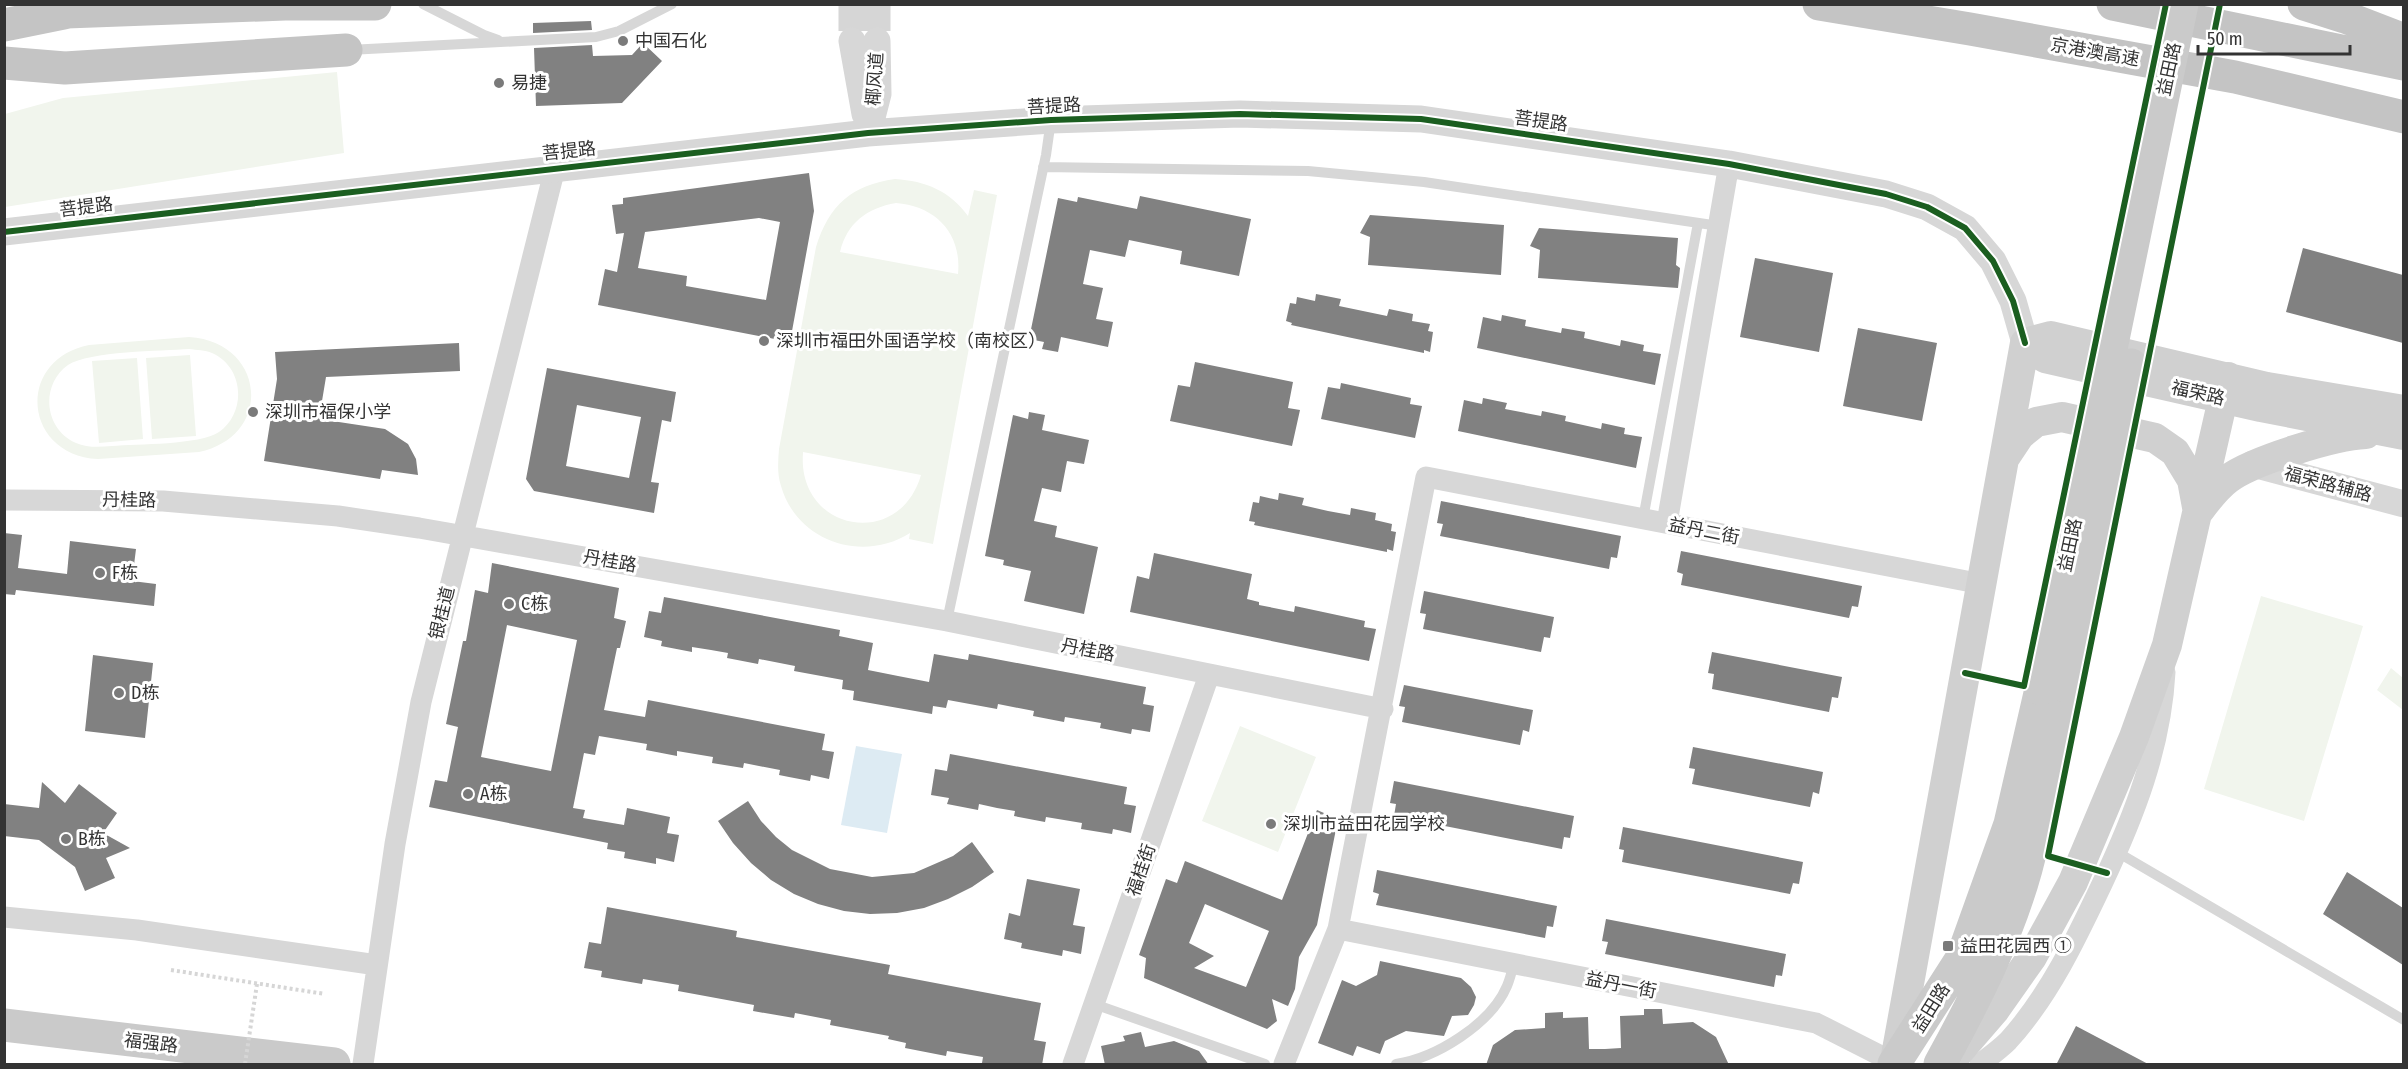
<svg xmlns="http://www.w3.org/2000/svg" width="2408" height="1069" font-family="'Fira Sans Condensed','Noto Sans SC',sans-serif">
	<rect width="100%" height="100%" fill="#fff"/>
	<!-- green -->
	<path fill="#f1f5ed" fill-rule="evenodd" d="M337,72L344,153L5,207V114L63,98Z
		M895,179C926,181 950,191 968,216L974,190L997,195L933,544L909,539L910,533C863,563 797,542 781,486C777,474 778,462 779,449L816,247C829,205 852,185 895,179ZM896,203C936,206 962,234 958,274L840,252C847,223 867,208 896,203ZM803,453V452L921,475C899,551 797,531 803,453Z
		M189,337C266,342 274,436 199,452L98,459C23,455 15,360 89,345ZM189,349C197,350 205,350 212,353C244,367 247,412 219,432C200,445 137,444 112,446C100,447 87,448 76,443C44,429 40,385 68,365C89,351 162,351 189,349Z
		M190,355L196,436L152,439L146,358Z
		M137,358L143,439L99,443L92,361Z
		M2261,596L2363,626L2304,821L2204,789Z
		M2391,668L2403,678V710L2377,690Z
		M1240,726L1316,757L1278,852L1202,821Z"/>
	<!-- water -->
	<path fill="#ddebf3" d="M856,746L902,754L887,833L841,825Z"/>
	<!-- building -->
	<path fill="#818181" fill-rule="evenodd" d="M591,21L592,30L533,33V23Z
		M643,43L662,61L622,103L536,106L534,48L592,45L593,56L632,55Z
		M809,173L814,211L790,342L598,305L605,269L617,272L624,233L616,234L612,205L623,204V198ZM759,218L780,222L766,300L686,286L687,276L638,268L645,232Z
		M1140,196L1251,219L1239,276L1180,264L1182,251L1129,240L1125,257L1090,250L1083,284L1103,288L1096,319L1113,322L1108,347L1061,337L1058,352L1042,349L1044,342L1029,339L1058,198L1077,202L1078,197L1137,209Z
		M1370,215L1504,225L1501,275L1368,265L1370,237L1360,233Z
		M1539,228L1678,238L1676,265L1680,268L1678,288L1538,278L1540,250L1530,246Z
		M2303,248L2403,275V343L2286,312Z
		M1755,258L1833,273L1819,352L1740,337Z
		M1316,294L1341,299L1339,306L1387,316L1389,309L1413,314L1412,321L1430,324L1428,331L1433,332L1430,352L1424,350V353L1352,338L1291,325L1292,323L1286,321L1290,303L1296,304L1297,297L1315,301Z
		M1502,315L1526,320L1525,326L1561,333L1562,328L1585,332L1584,338L1620,346L1621,340L1644,345L1643,351L1661,354L1655,385L1477,348L1483,317L1501,321Z
		M1858,328L1937,343L1922,421L1843,406Z
		M459,343L460,371L326,377L319,419L385,429L408,444L416,459L418,475L382,470L380,479L264,461L277,379L275,352Z
		M1195,362L1293,382L1288,408L1300,410L1292,446L1170,421L1178,385L1190,387Z
		M547,368L676,392L671,422L662,420L651,482L659,483L654,513L534,491L526,479ZM577,405L641,417L629,478L566,466Z
		M1341,383L1411,398L1410,404L1422,406L1415,438L1321,419L1328,387L1340,389Z
		M1483,398L1507,403L1505,409L1541,416L1542,411L1566,416L1565,421L1601,429L1602,423L1625,428L1624,434L1642,437L1636,468L1458,431L1464,400L1482,404Z
		M1029,412L1045,415L1042,430L1089,440L1084,464L1067,461L1061,492L1042,488L1034,521L1057,526L1055,537L1098,547L1084,614L1024,601L1031,571L1003,565L1004,560L985,556L1013,415L1028,419Z
		M1279,493L1304,498L1302,505L1328,511L1350,515L1351,508L1376,513L1375,520L1392,524L1391,531L1396,532L1393,551L1387,549V552L1254,525L1255,522L1249,521L1253,502L1259,503L1260,496L1278,500Z
		M1441,501L1621,536L1617,558L1611,557L1609,569L1440,536L1443,524L1437,523Z
		M4,533L22,535L18,568L43,571L67,574L70,541L136,549L132,581L156,584L154,606L16,590L15,595L4,594Z
		M1681,551L1862,586L1858,607L1852,606L1849,618L1681,585L1683,574L1677,572Z
		M1154,553L1252,574L1247,599L1259,602V605L1294,612L1295,606L1365,621L1364,627L1376,629L1369,661L1130,612L1137,576L1149,579Z
		M492,563L619,588L614,618L626,621L620,648H617L604,710L645,717L648,700L825,734L822,750L834,752L829,779L811,775L810,781L789,777L779,775L780,770L744,763L743,768L712,763L713,757L677,751V756L646,750L647,744L599,736L595,755L584,753L573,808L585,810L583,818L624,825L627,808L670,817L667,833L679,835L674,862L656,858V864L624,858L625,852L607,849L608,843L429,807L435,780L447,782L458,727L446,724L463,641H466L475,590L488,593ZM507,625L577,640L551,771L481,757Z
		M1424,591L1554,617L1550,638L1544,637L1541,652L1423,629L1426,614L1420,613Z
		M664,597L840,630L839,636L873,643L868,670L898,676L929,682L934,654L968,660L969,654L1146,687L1143,704L1154,706L1150,732L1132,729L1131,734L1100,728L1101,723L1065,717L1064,722L1033,716L1034,711L998,704L997,709L948,700L946,708L933,706L932,714L853,700L854,691L842,689L843,680L794,671L795,666L759,659L758,664L727,658L728,653L711,650L692,647V652L661,646L662,641L644,637L649,611L661,613Z
		M1712,652L1842,677L1838,698L1832,697L1829,712L1712,689L1714,674L1708,673Z
		M93,655L153,663L145,738L85,731Z
		M1404,685L1533,710L1529,732L1523,730L1520,745L1402,722L1405,707L1399,706Z
		M1693,747L1823,772L1819,794L1813,792L1810,807L1692,784L1695,769L1689,768Z
		M950,754L1127,787L1124,804L1136,806L1131,833L1113,829L1112,834L1081,829L1082,823L1046,817L1045,822L1014,816L1015,811L997,808L979,804L978,810L947,804L949,798L931,795L935,769L947,771Z
		M1394,781L1574,816L1570,838L1564,837L1562,849L1394,816L1396,804L1390,803Z
		M42,782L65,803L79,784L117,813L103,833L130,848L106,858L115,878L85,891L75,867L39,840L4,836V804L39,808Z
		M748,801L761,821L776,837L792,850L830,869L872,877L914,873L953,856L972,842L994,872L972,887L948,899L924,908L897,913L870,914L844,911L818,904L794,894L771,880L751,863L733,843L718,821Z
		M1317,810L1338,819L1317,925L1299,957L1295,989L1288,1006L1272,999L1277,1021L1267,1029L1144,978L1146,958L1139,955L1166,879L1177,883L1185,861L1282,900ZM1205,904L1269,931L1246,987L1194,968L1214,956L1189,943Z
		M1623,827L1803,862L1799,884L1793,883L1790,894L1622,862L1624,850L1619,849Z
		M1377,870L1557,906L1553,927L1547,926L1545,938L1376,905L1379,894L1373,892Z
		M2347,872L2403,908V965L2323,914Z
		M1027,879L1080,889L1073,925L1085,927L1081,954L1063,950L1062,956L1021,948L1022,943L1004,939L1009,913L1020,916Z
		M607,907L737,931L736,937L890,965L888,974L1041,1003L1034,1040L1046,1042L1042,1065H992L982,1063L983,1057L947,1051L946,1056L905,1048L906,1043L888,1039L889,1036L830,1025L831,1020L795,1013L794,1018L753,1011L754,1005L678,991L679,985L643,979L642,984L601,977L602,971L584,968L589,942L601,944Z
		M1606,919L1786,954L1782,976L1776,975L1774,987L1605,954L1608,942L1602,941Z
		M1380,961L1461,978L1471,987L1476,997L1474,1005L1468,1015L1452,1016L1444,1036L1406,1031L1385,1041L1380,1054L1357,1046L1353,1056L1318,1043L1342,980L1356,986L1377,975Z
		M1644,1009H1662L1663,1024L1693,1022L1716,1037L1729,1065H1486L1493,1045L1515,1030L1545,1028V1013L1563,1012V1018L1588,1017L1589,1049H1605L1621,1048L1620,1016L1644,1015Z
		M2076,1026L2150,1065H2056Z
		M1141,1032L1145,1047L1174,1041L1199,1051L1209,1065H1105L1101,1046L1125,1041L1123,1036Z"/>
	<g fill="none" stroke-linecap="round" stroke-linejoin="round">
		<!-- tertiary-tunnel -->
		<path stroke="#d6d6d6" stroke-width="27" stroke-dasharray="27 14" stroke-linecap="butt" d="M852,4V41
			M877,4V41"/>
		<!-- path -->
		<path stroke="#d6d6d6" stroke-width="4" stroke-dasharray="3 3" stroke-linecap="butt" d="M171,970L325,994"/>
		<!-- service -->
		<path stroke="#d7d7d7" stroke-width="10" d="M423,4L484,35L498,40
			M349,50L596,37L619,31L672,4
			M1043,167L1308,171L1424,182L1719,226
			M1643,519L1698,223
			M947,621L1046,155L1051,120
			M2117,852L2404,1020
			M1094,1004L1265,1064
			M1396,1064C1436,1058 1491,1024 1507,986C1510,979 1512,971 1514,963"/>
		<!-- minor -->
		<path stroke="#d7d7d7" stroke-width="21" d="M4,500L163,501L338,516L419,528L947,621L1383,709
			M1667,523L1729,164
			M4,917L137,930L377,965
			M1338,929L1816,1023L1895,1063
			M363,1064L395,844L421,702L555,168
			M1073,1064L1209,675
			M1284,1064L1338,929L1426,477L1982,584
			M1980,1064C1989,1057 2000,1049 2008,1041C2049,996 2076,939 2102,884C2134,816 2161,748 2165,672"/>
		<!-- tertiary -->
		<path stroke="#d7d7d7" stroke-width="27" d="M852,41L865,114
			M868,133L878,94L877,41
			M4,232L868,133L1051,120L1240,114L1421,119L1729,164L1886,194L1927,207L1965,228L1993,261L2013,301L2025,343
			M2253,464L2404,504"/>
		<!-- secondary -->
		<path stroke="#d0d0d0" stroke-width="30" d="M2025,343L2045,358L2261,407L2404,435
			M2025,343L2051,336L2267,387L2404,410
			M2006,456L2020,435L2036,422L2062,417L2155,438L2175,452L2192,480L2197,507
			M2199,511C2208,499 2216,488 2228,479C2252,461 2335,435 2366,434
			M1895,1061L2025,343
			M1949,1063L1994,1011L2032,957L2073,882L2134,737L2167,645L2228,377"/>
		<!-- primary -->
		<path stroke="#cacaca" stroke-width="33" d="M4,1025L334,1064
			M1894,1064L1962,958L2010,824L2041,689
			M1940,1064C1974,1002 2007,938 2026,869C2042,809 2053,747 2066,686"/>
		<!-- motorway -->
		<path stroke="#c4c4c4" stroke-width="33" d="M286,4H375
			M1819,4L1970,29L2235,77L2404,117
			M2113,4L2404,64
			M2304,4L2345,17L2404,40
			M66,12L285,4
			M4,25L88,8
			M4,63L65,68L346,50"/>
		<!-- path-bridge -->
		<path stroke="#d6d6d6" stroke-width="4" stroke-dasharray="3 3" stroke-linecap="butt" d="M245,1064L257,984"/>
		<!-- primary-bridge -->
		<path stroke="#cacaca" stroke-width="33" d="M2066,686L2131,365
			M2041,689L2182,4"/>
		<!-- cycleway casing -->
		<g stroke="#fff" stroke-width="10">
			<path id="cycleway" d="M4,232L868,133L1051,120L1240,114L1421,119L1729,164L1886,194L1927,207L1965,228L1993,261L2013,301L2025,343
				M1965,673L2024,686L2166,4
				M2107,873L2048,856L2220,4"/>
		</g>
		<!-- cycleway -->
		<use href="#cycleway" stroke="#1b5e20" stroke-width="6"/>
	</g>
	<!-- markers -->
	<g fill="#7a7a7a" stroke="#fff" stroke-width="2">
		<circle cx="623" cy="41" r="6"/>
		<circle cx="499" cy="83" r="6"/>
		<circle cx="764" cy="341" r="6"/>
		<circle cx="253" cy="412" r="6"/>
		<circle cx="100" cy="573" r="6"/>
		<circle cx="509" cy="604" r="6"/>
		<circle cx="119" cy="693" r="6"/>
		<circle cx="468" cy="794" r="6"/>
		<circle cx="1271" cy="824" r="6"/>
		<circle cx="66" cy="839" r="6"/>
		<rect x="1942" y="940" width="12" height="12" rx="3"/>
	</g>
	<g text-anchor="middle" stroke-width="6" stroke-linejoin="round" paint-order="stroke">
		<!-- poi labels -->
		<g font-size="18" fill="#333" stroke="#fff" text-anchor="start">
			<text x="635" y="47">中国石化</text>
			<text x="511" y="89">易捷</text>
			<text x="776" y="347">深圳市福田外国语学校（南校区）</text>
			<text x="265" y="418">深圳市福保小学</text>
			<text x="112" y="579">F栋</text>
			<text x="521" y="610">C栋</text>
			<text x="131" y="699">D栋</text>
			<text x="480" y="800">A栋</text>
			<text x="1283" y="830">深圳市益田花园学校</text>
			<text x="78" y="845">B栋</text>
			<text x="1960" y="952">益田花园西 ①</text>
		</g>
		<!-- street labels -->
		<g font-size="18" fill="#333" stroke="#fff">
			<text transform="translate(2095 52) rotate(10)" y="6">京港澳高速</text>
			<text transform="translate(2169 69) rotate(-78)" y="6">益田路</text>
			<text transform="translate(875 79) rotate(-86)" y="6">椰风道</text>
			<text transform="translate(1054 106) rotate(-3)" y="6">菩提路</text>
			<text transform="translate(1541 121) rotate(8)" y="6">菩提路</text>
			<text transform="translate(569 151) rotate(-6)" y="6">菩提路</text>
			<text transform="translate(86 207) rotate(-7)" y="6">菩提路</text>
			<text transform="translate(2198 393) rotate(13)" y="6">福荣路</text>
			<text transform="translate(2328 484) rotate(15)" y="6">福荣路辅路</text>
			<text transform="translate(129 500) rotate(1)" y="6">丹桂路</text>
			<text transform="translate(1704 531) rotate(11)" y="6">益丹二街</text>
			<text transform="translate(2070 545) rotate(-78)" y="6">益田路</text>
			<text transform="translate(610 561) rotate(10)" y="6">丹桂路</text>
			<text transform="translate(442 613) rotate(-76)" y="6">银桂道</text>
			<text transform="translate(1088 650) rotate(11)" y="6">丹桂路</text>
			<text transform="translate(1141 870) rotate(-71)" y="6">福桂街</text>
			<text transform="translate(1621 985) rotate(11)" y="6">益丹一街</text>
			<text transform="translate(1931 1008) rotate(-58)" y="6">益田路</text>
			<text transform="translate(151 1043) rotate(7)" y="6">福强路</text>
		</g>
	</g>
	<!-- border -->
	<rect width="2408" height="1069" fill="none" stroke="#333333" stroke-width="12"/>
	<!-- scale -->
	<path d="M2198 45v9h152v-9" fill="none" stroke="#333333" stroke-width="3"/>
	<text x="2207" y="45" font-size="18" fill="#333333" stroke="#ffffff" stroke-width="4.5" paint-order="stroke">50 m</text>
</svg>
